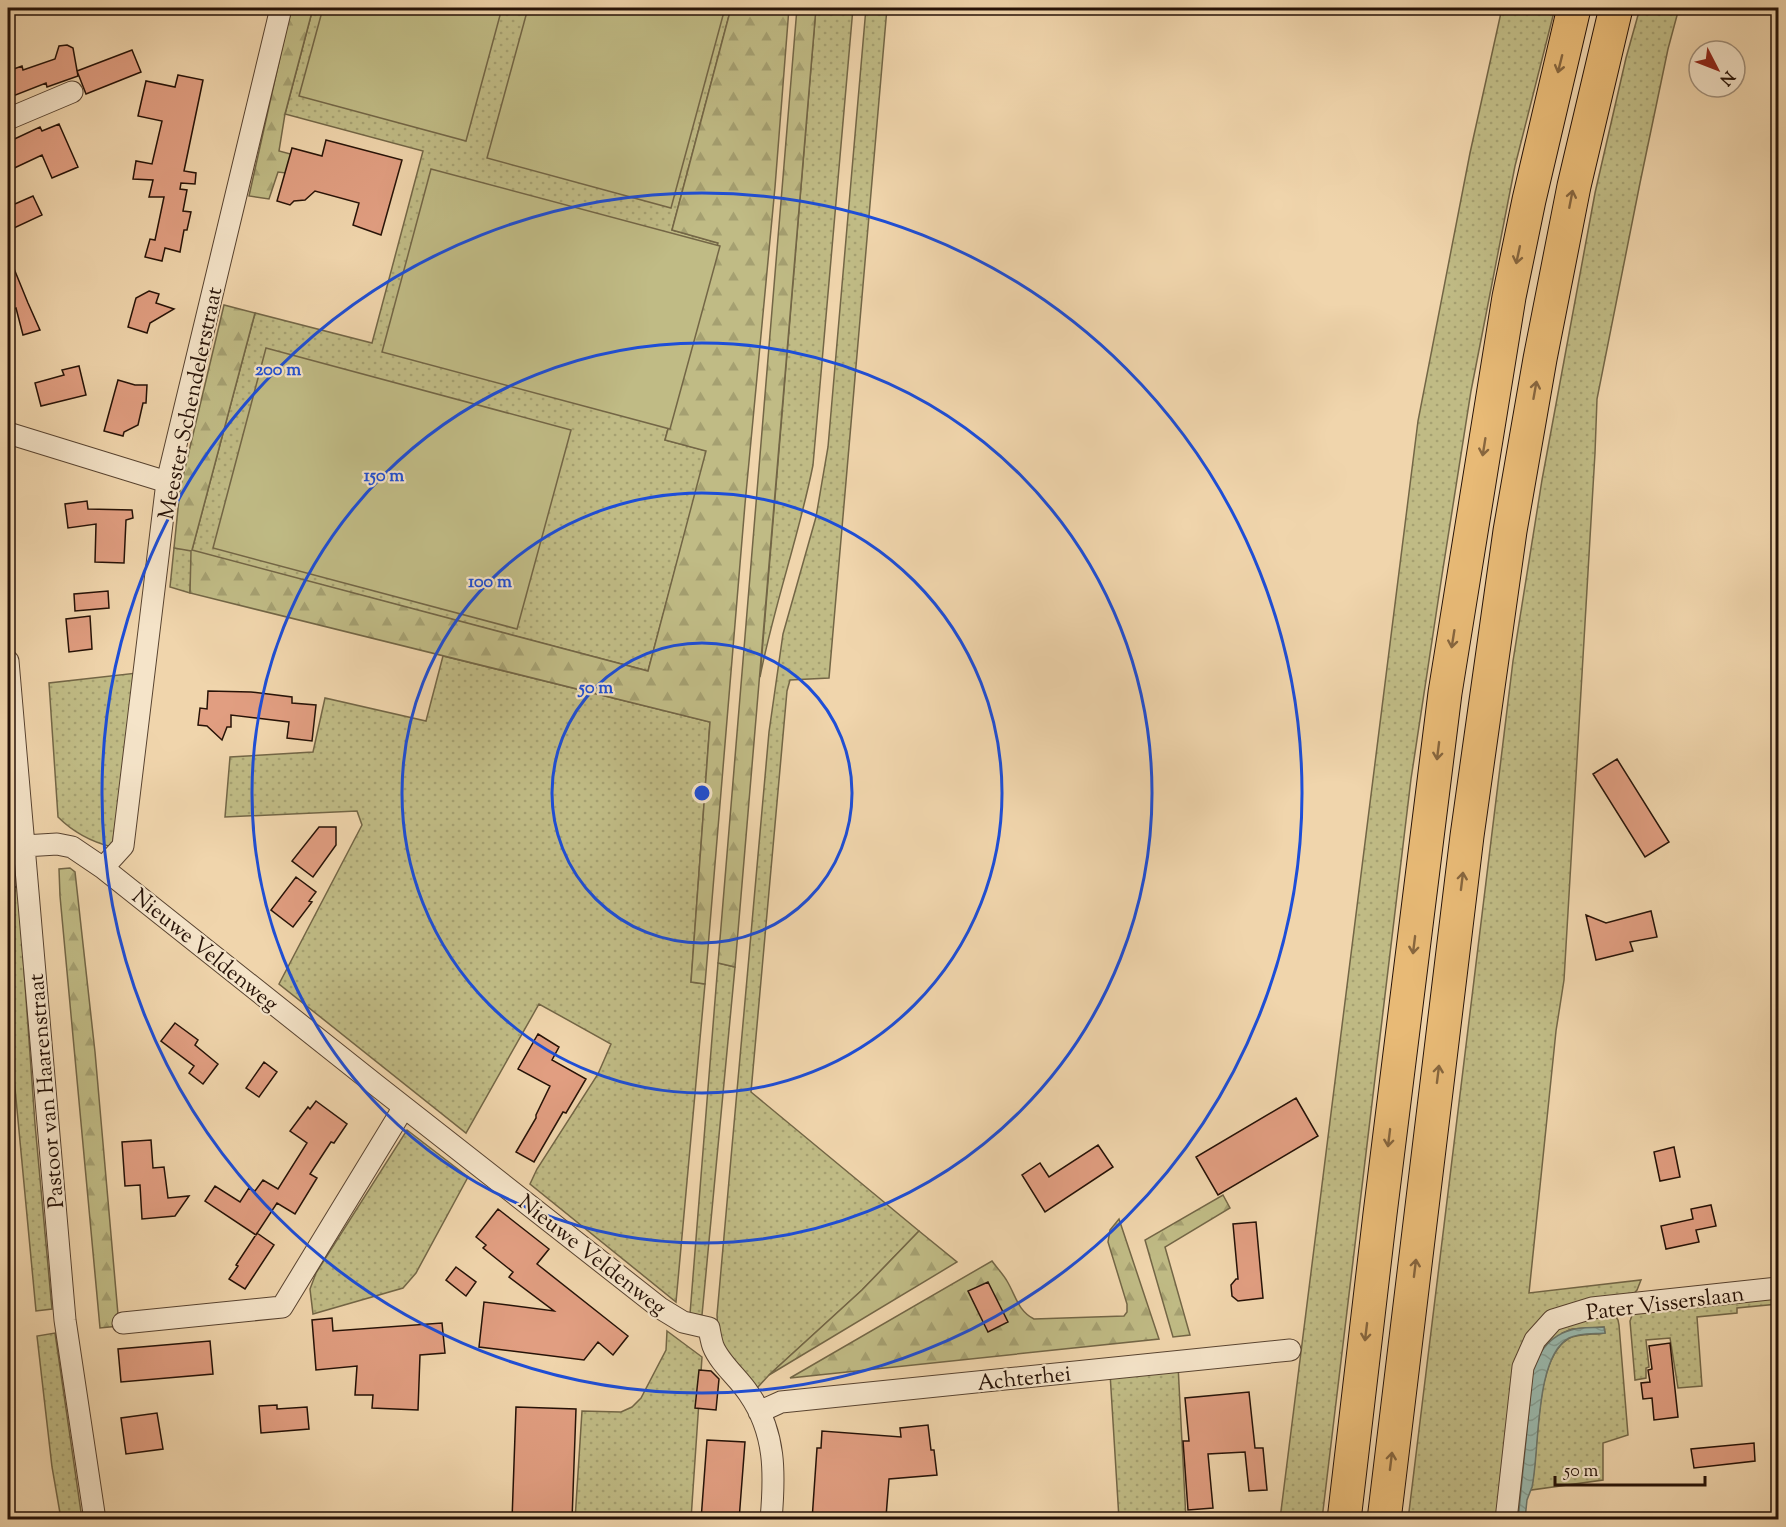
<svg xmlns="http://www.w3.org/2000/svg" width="1786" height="1527" font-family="'Sorts Mill Goudy',serif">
	<defs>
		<pattern id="grass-dots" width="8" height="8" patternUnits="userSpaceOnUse" patternTransform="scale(1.5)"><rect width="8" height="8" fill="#c0bb85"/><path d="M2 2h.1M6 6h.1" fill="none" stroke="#a5a071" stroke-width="1.8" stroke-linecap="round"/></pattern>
		<pattern id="forest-firs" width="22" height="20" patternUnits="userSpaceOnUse" patternTransform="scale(1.5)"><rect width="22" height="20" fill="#c0bb85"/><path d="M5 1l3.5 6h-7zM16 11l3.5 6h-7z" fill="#a5a071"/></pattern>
		<pattern id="water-waves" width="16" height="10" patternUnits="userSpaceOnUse" patternTransform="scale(1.5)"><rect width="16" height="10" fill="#9ab8ac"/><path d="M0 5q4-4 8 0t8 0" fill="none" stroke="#859d92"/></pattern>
	</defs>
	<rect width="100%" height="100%" fill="#f0d5ac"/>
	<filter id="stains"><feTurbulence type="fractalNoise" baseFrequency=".00333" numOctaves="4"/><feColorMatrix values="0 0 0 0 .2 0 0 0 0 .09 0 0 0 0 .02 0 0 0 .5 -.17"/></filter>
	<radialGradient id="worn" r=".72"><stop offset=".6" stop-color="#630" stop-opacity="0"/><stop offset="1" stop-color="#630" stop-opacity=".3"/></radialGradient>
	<!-- grass -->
	<path fill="url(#grass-dots)" stroke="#736646" stroke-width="1.5" d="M313,8H731L672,230L718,243L665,440L707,451L648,671L192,551L190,593L170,587L174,548L192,550L255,313L372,343L423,151L285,114Z
		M816,8H853L813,465C799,536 774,605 760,677Z
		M866,8H887L829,678L790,680L787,691L751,1092L919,1231L862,1290L769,1375L757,1388L723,1346L718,1332L717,1315L769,732L783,634L816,517L828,447Z
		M1502,8H1555L1515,166L1471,391L1442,575L1411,779L1322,1519H1280L1418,421L1470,153Z
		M1640,8H1679L1668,49L1640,183L1597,399L1595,453L1564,980L1556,1031L1529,1293L1641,1280L1637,1290L1630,1298L1541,1323L1500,1519L1408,1520L1513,661L1542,480L1595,193L1626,58Z
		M443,656L710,722L691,982L705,984L676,1302L530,1184L537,1169L598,1074L611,1044L539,1004L466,1133L279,984L362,825L357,811L225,817L230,757L313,752L325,698L426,721Z
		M137,673L112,847C92,842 73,832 58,817L49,683Z
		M8,747L15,848L8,857Z
		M18,886L35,1124L52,1309L36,1311L8,1014V889Z
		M718,963L735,967L702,1315L690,1314Z
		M407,1130L468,1177L416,1273L403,1288L313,1314L310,1289L316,1273Z
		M1778,1294V1304L1737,1308V1313L1697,1317L1702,1386L1678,1388L1670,1338L1646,1340L1649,1367L1646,1368V1378L1635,1380L1630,1321L1634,1310Z
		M1613,1312L1618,1320L1619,1325L1628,1435L1603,1443V1480L1531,1490C1540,1452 1533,1360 1568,1339C1577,1333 1594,1335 1605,1333L1604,1327L1572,1329L1562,1333L1531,1383V1389L1518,1519L1511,1520L1532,1360L1558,1327Z
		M667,1331L702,1357L691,1519L575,1520L582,1411L621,1412L632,1407L641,1398L666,1350Z
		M55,1333L82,1519H61L52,1467L37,1336Z
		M1178,1365L1186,1519H1119L1110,1373Z"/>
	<!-- forest -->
	<path fill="url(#forest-firs)" stroke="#736646" stroke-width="1.5" d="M291,8H313L285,114L279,151L298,156L294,174L278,172L269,199L249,196Z
		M731,8H789L775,187L745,504L705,984L691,982L710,722L190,593L191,551L174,548L180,489L224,305L255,313L192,550L648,671L706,451L665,440L718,243L672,230Z
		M797,8H816L735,967L718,963Z
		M70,868L75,872L95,1052L119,1326L100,1328L60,896L59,869Z
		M1223,1195L1230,1208L1165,1247L1190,1335L1173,1337L1145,1240Z
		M1119,1219L1159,1339L790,1378L992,1261C997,1268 1003,1274 1007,1281C1016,1296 1018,1311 1034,1319L1124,1316L1127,1312V1304L1108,1242L1110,1230Z
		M919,1231L957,1262L769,1375L862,1290Z"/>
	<!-- green -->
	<path fill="#c0bb85" stroke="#736646" stroke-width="1.5" d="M323,8H502L466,141L299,96Z
		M528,8H725L671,208L487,158Z
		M431,169L720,246L670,429L382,352Z
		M266,348L571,430L517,629L213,548Z"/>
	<!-- water -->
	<path fill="url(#water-waves)" stroke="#6c766a" stroke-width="1.5" d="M1604,1327L1605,1333C1595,1334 1578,1333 1569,1338C1534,1357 1540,1451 1532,1487L1527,1500L1525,1519L1518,1520L1531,1389C1529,1364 1545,1337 1571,1330C1581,1327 1593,1328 1604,1327Z"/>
	<!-- building -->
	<path fill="#e19e81" stroke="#261207" stroke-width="1.5" d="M67,45L73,48L78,76L47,87L46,83L8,98V71L22,66L23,70L55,59L59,46Z
		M132,50L141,72L86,94L77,71Z
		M178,75L203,80L184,171L196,173L195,184L181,183L180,189L187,190L183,211L191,212L187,230H184L180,252L165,248L162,261L145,257L150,239L155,240L164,197H149L153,180L133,179L136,161L152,164L162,121L138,116L146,81L175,87Z
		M59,124L78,167L52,178L42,155L8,171V142L40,127L42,131Z
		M326,140L402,160L381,235L353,225L359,203L315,191L305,200L294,201L290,205L277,201L292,148L322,156Z
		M33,196L42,215L14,228L8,213V207Z
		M8,254L28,303L40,330L23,335L16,308L8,312Z
		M149,291L159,294L156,303L174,309L150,323L147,333L128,327L136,298Z
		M79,366L86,395L41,406L35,383L64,375L62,370Z
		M118,380L135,385H147L146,403H143L138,425L124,432L123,436L104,431Z
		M87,501L88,509L132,510L133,518L126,520L124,563L95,562L96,524L68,528L65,504Z
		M108,591L109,608L75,611L74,594Z
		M90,616L92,649L69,652L66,619Z
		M208,691L251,692L292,697V703L316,705L312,741L287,738L289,722L231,715V727H227L222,740L207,726L198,725L200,708L207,709Z
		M1617,759L1669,842L1645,857L1593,774Z
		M319,827H336V845L313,877L292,861Z
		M296,877L316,892L309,901L312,902L293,927L271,910Z
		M1651,911L1657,937L1630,942L1633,951L1596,960L1586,915L1606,923Z
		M175,1023L198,1040L195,1045L218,1064L203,1084L189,1073L194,1066L161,1041Z
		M538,1034L559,1047L552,1060L586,1079L566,1113L563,1112L534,1162L516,1152L536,1118V1115L550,1086L518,1069Z
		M264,1062L277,1072L259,1097L246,1088Z
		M1296,1098L1318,1136L1218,1195L1196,1157Z
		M316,1101L347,1124L334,1143L331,1142L310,1174L317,1178L295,1214L277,1203L256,1235L205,1201L215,1186L240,1202L249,1188L255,1191L263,1180L278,1189L307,1143L290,1131L308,1107L310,1109Z
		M151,1140L153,1168L164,1167L168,1198L189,1196L175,1216L142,1219L140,1185L125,1186L122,1142Z
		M1098,1145L1113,1167L1045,1212L1022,1175L1040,1163L1049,1177Z
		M1674,1147L1680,1177L1660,1181L1654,1152Z
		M1711,1205L1716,1226L1696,1230L1699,1242L1666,1249L1661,1226L1693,1219L1691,1209Z
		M498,1209L549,1249L537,1264L628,1336L613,1355L598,1342L584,1360L479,1347L484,1302L554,1311L509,1277L513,1272L483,1248L486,1245L476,1237Z
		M1256,1222L1263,1298L1238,1301L1232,1296L1231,1285L1236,1279H1238L1233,1224Z
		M257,1233L274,1245L245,1289L229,1279L238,1266L236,1265Z
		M456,1267L476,1282L466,1296L446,1280Z
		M988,1282L1008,1322L988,1332L968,1291Z
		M332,1318L333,1331L442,1323L445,1353L420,1355L418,1410L372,1408L373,1395H355L357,1366L316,1370L312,1320Z
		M210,1341L213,1374L121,1382L118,1349Z
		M1670,1343L1678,1417L1654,1420L1652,1398L1643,1399L1641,1383L1650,1382L1648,1370L1652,1369L1649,1346Z
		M699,1370L711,1371L719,1379L716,1410L695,1408Z
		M1249,1392L1255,1448H1263L1267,1490L1249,1491L1245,1452L1208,1454L1213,1508L1188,1510L1183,1441H1189L1185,1398Z
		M277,1405V1409L307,1407L309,1429L261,1433L259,1406Z
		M516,1407L576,1409L572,1520H512Z
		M157,1413L163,1449L126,1454L121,1418Z
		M928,1425L931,1450H934L937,1475L889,1479L886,1517L873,1516V1520H812L817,1448H821L822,1431L901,1437L900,1428Z
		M707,1440L745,1442L739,1520H701Z
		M1754,1443L1755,1461L1694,1468L1691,1449Z"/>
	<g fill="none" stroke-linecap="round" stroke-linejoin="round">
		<!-- street casing -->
		<g stroke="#584330" stroke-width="23">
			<path id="street" d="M8,119L72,92
				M8,433L167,482
				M8,661L65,1320L95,1520
				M24,846L57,844L72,847L103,868L376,1085L660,1308L683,1322L709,1328C710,1334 711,1340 713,1346C720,1364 739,1378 749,1394C776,1433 775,1474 771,1520
				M103,868L123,846L167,482L281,8
				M123,1323L282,1307L404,1107
				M759,1412L781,1402L1290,1350
				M1506,1520L1523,1367L1535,1340L1553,1320L1592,1308L1778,1288"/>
		</g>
		<!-- highway casing -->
		<g stroke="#261207" stroke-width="35">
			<path id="highway" d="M1344,1520L1380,1214L1445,693L1509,297L1529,200L1574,8
				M1384,1520L1467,836L1510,531L1540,359L1574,186L1616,8"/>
		</g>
		<!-- street -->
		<use href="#street" stroke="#f5e4c9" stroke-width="21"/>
		<!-- highway -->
		<use href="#highway" stroke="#e8ba76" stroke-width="33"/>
	</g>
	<!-- one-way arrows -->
	<defs><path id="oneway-shaft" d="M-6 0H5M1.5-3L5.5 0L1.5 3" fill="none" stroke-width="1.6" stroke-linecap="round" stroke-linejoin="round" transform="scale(1.5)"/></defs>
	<g stroke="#87663e">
		<use href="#oneway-shaft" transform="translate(1560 64) rotate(104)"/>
		<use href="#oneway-shaft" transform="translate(1571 199) rotate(-79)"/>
		<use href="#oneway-shaft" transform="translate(1518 255) rotate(102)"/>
		<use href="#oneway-shaft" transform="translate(1535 390) rotate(-80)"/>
		<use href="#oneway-shaft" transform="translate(1484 447) rotate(99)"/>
		<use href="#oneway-shaft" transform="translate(1453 639) rotate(99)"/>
		<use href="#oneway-shaft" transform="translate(1438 751) rotate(97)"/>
		<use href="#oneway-shaft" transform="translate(1462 881) rotate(-83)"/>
		<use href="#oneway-shaft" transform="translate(1414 945) rotate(97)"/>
		<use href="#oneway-shaft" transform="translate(1438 1074) rotate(-83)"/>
		<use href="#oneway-shaft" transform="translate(1389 1138) rotate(97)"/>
		<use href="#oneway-shaft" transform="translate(1415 1268) rotate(-83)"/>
		<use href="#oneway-shaft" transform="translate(1366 1332) rotate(97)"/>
		<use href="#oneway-shaft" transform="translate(1391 1461) rotate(-83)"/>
	</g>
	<!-- distance rings -->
	<g fill="none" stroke="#1d4ed8" stroke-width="3">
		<circle cx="702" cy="793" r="150"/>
		<circle cx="702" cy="793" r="300"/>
		<circle cx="702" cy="793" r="450"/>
		<circle cx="702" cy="793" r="600"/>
	</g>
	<g text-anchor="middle" stroke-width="4.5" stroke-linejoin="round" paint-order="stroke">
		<!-- street labels -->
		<g font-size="22" fill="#261207" stroke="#f5e4c9">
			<text transform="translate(189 403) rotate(-78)" y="8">Meester Schendelerstraat</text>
			<text transform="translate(206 949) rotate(39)" y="8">Nieuwe Veldenweg</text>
			<text transform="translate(45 1091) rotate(-95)" y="8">Pastoor van Haarenstraat</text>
			<text transform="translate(593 1254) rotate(38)" y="8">Nieuwe Veldenweg</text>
			<text transform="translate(1665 1302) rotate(-7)" y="8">Pater Visserslaan</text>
			<text transform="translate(1024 1377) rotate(-6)" y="8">Achterhei</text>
		</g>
	</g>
	<circle cx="702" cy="793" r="9" fill="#1d4ed8" stroke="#f5e4c9" stroke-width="3"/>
	<g font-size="18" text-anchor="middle" font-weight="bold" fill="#1d4ed8" stroke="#f5e4c9" stroke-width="4.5" stroke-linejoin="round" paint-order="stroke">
		<text x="278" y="375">200 m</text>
		<text x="384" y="481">150 m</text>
		<text x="490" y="587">100 m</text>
		<text x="596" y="693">50 m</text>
	</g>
	<!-- margin -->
	<rect width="1786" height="1527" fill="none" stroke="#f0d5ac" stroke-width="30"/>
	<rect x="9" y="9" width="1768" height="1509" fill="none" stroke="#261207" stroke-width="3"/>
	<rect x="15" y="15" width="1756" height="1497" fill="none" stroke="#261207" stroke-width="1.5"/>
	<!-- north arrow -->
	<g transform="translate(1717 69) rotate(132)"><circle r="28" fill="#f5e4c9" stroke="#a2907b" stroke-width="1.5"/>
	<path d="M0-4.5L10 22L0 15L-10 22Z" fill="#8f2418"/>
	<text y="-9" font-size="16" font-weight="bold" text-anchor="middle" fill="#261207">N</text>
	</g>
	<!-- scale -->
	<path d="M1555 1476v9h150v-9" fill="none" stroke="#261207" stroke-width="3"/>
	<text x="1564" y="1476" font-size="18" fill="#261207" stroke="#f5e4c9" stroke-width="4.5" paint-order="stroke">50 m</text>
	<rect width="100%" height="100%" filter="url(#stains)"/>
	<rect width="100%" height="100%" fill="url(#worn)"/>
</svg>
